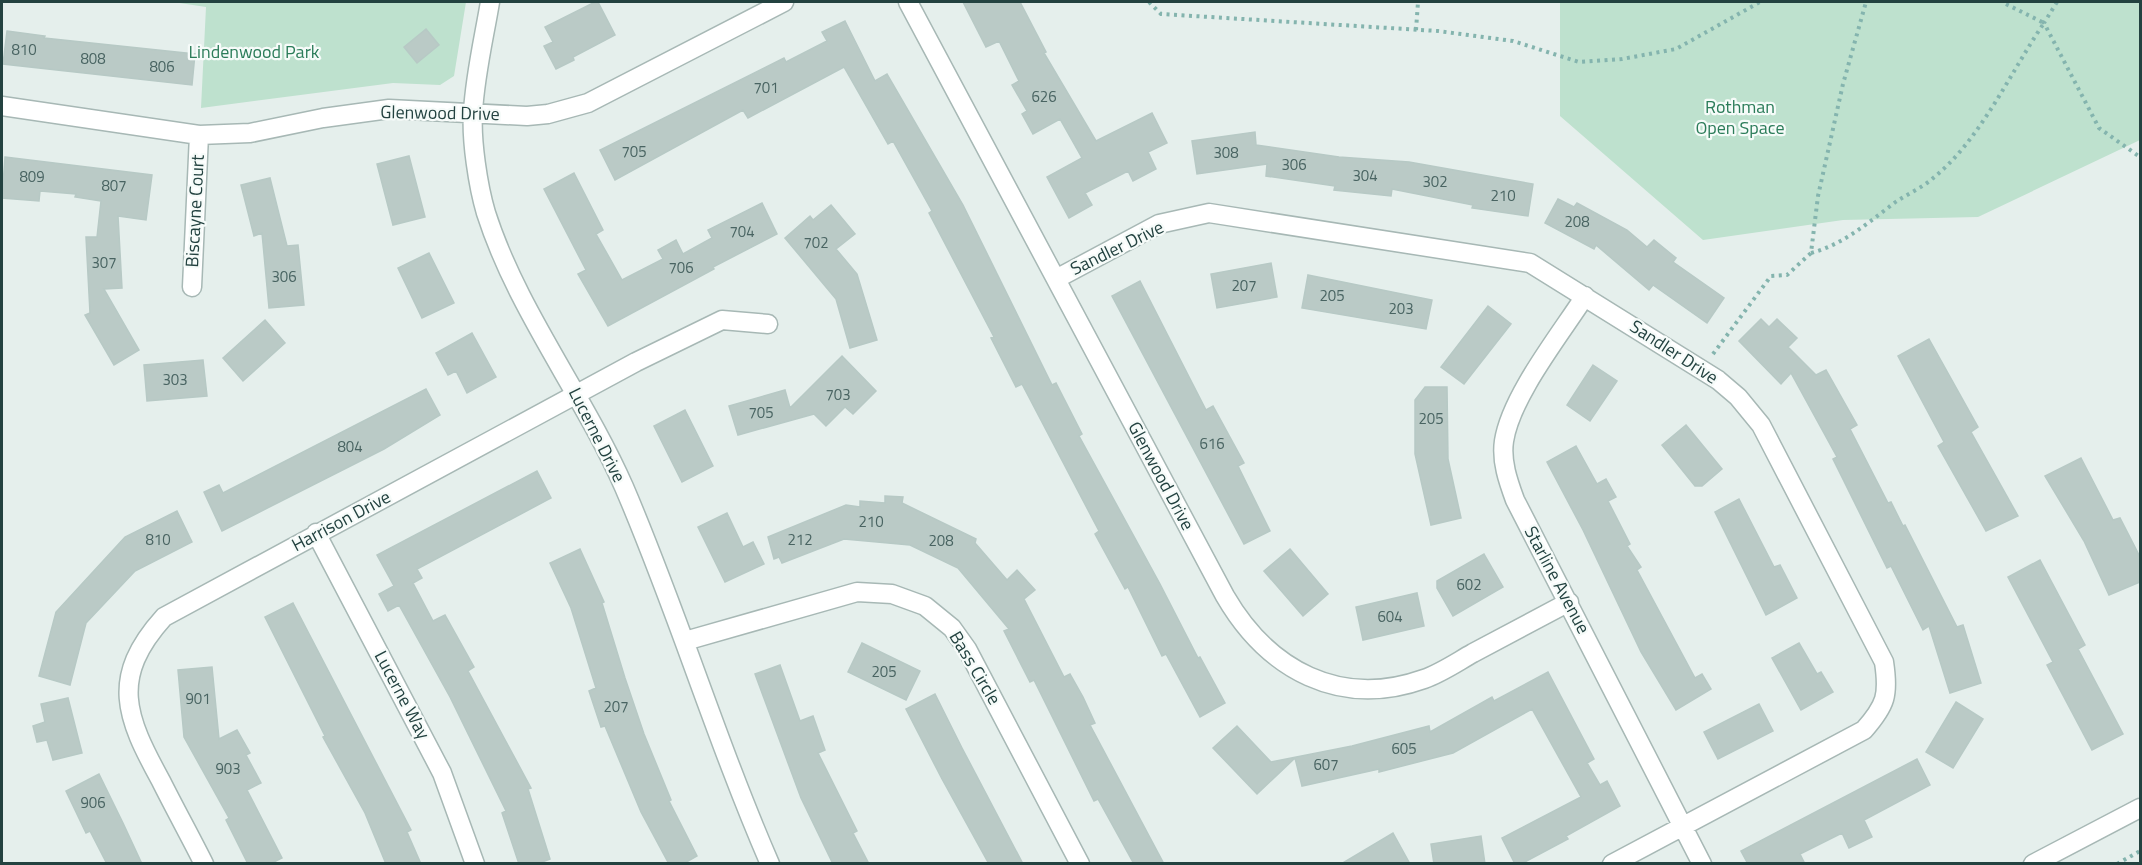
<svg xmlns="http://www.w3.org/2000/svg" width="2142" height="865" font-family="'Titillium Web',sans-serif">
	<rect width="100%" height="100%" fill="#e5efec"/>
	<!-- green -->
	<path fill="#bee1ce" d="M173,2H466L454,76L440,85L393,83L201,108L206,7Z
		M1560,2H2140V140L1978,217L1843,220L1703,240L1560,116Z"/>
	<!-- building -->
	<path fill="#bacac6" stroke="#b7c9c5" stroke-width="1.5" d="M595,2H598L615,35L573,57L574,60L556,69L544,46L553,42L545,27Z
		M963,2H1020L1046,52L1044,53L1096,141L1152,113L1167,143L1148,152L1156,169L1133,181L1128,171L1085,193L1092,205L1069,218L1047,177L1082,158L1060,119L1033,134L1022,114L1027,111L1012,85L1019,81L999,41L986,47Z
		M845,21L875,81L887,74L963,205L1052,385L1056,383L1082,434L1079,436L1160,584L1198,658L1200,657L1225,703L1200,717L1166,654L1162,656L1128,587L1125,589L1095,534L1099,531L1022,384L1016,387L991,338L994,337L929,213L932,211L893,141L888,144L844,67L748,118L743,110L615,180L600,150L784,58L786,62L827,41L822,32Z
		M426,29L439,45L417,63L404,47Z
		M7,31L45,36L44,38L195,54L192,85L3,64Z
		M1255,132L1256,145L1339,157L1409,162L1533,184L1528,216L1472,208L1473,205L1392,189L1391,196L1334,190L1335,186L1266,176L1267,164L1197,174L1192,141Z
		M409,156L425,217L393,225L377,164Z
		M5,157L152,175L146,220L118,216L122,288L104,289L139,350L114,365L85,315L90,313L86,237H97L101,201L75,197L76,194L40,191L39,201L2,198Z
		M574,173L603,230L596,234L622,280L663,259L658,250L676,240L683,254L712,238L708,230L762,203L777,234L713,267L714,269L608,326L578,274L586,270L544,189Z
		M270,178L287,246L298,245L304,305L269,308L262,233L254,236L241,185Z
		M1558,199L1574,207L1577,203L1627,230L1647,247L1654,240L1676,258L1673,262L1724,298L1707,323L1653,285L1649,290L1596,245L1594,249L1545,223Z
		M831,205L855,234L836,249L857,274L877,340L850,348L836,299L785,238L810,216L813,220Z
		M429,253L454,303L422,318L398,268Z
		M1271,263L1277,297L1217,308L1211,274Z
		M1308,275L1432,300L1426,329L1302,308Z
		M1140,281L1206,410L1213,406L1244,463L1238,466L1270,531L1244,544L1112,296Z
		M1488,306L1511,324L1464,384L1441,367Z
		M1761,319L1769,327L1777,319L1797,338L1788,347L1816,375L1826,370L1857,425L1850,429L1888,503L1891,502L1903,526L1905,525L1957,627L1963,625L1981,683L1950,693L1929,626L1923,630L1891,566L1887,568L1833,459L1837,457L1791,373L1781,384L1739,341Z
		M265,320L285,343L243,381L223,358Z
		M472,333L496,377L467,393L456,371L448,375L436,353Z
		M1929,339L1978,427L1971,432L2018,516L1986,531L1938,446L1944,442L1898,356Z
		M842,356L876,391L853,414L845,407L826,426L814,414L738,435L729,406L785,390L790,408Z
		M203,360L207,396L147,401L144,365Z
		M1593,365L1617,381L1590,421L1567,405Z
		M1425,387H1447L1448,459L1461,518L1431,525L1415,454V400Z
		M426,389L440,415L384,449L222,531L204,492L219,485L223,493Z
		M685,410L713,466L682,482L654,426Z
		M1686,425L1722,469L1702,486H1695L1662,445Z
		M1576,446L1597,484L1606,479L1616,497L1608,501L1630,544L1627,546L1641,567L1637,570L1695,678L1702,674L1711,689L1676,710L1641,652L1583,530L1547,462Z
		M2081,458L2113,520L2120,518L2140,557V582L2109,595L2084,541L2045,476Z
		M537,471L551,498L417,569L422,578L413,583L433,621L445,615L474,667L468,671L531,788L528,789L550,859L537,864H519L502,813L506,811L450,697L399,605L388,611L379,594L394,586L377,555Z
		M885,496L903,497L902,503L976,539L975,543L1007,580L1017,570L1035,590L1024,599L1064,677L1070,674L1083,697L1095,723L1090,725L1164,864H1134L1098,799L1094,801L1034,680L1030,682L1004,631L1009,629L958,568L910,545L844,539L782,563L779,557L774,559L768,537L846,505L860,507V501L885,503Z
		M1739,499L1774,567L1780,565L1797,598L1766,615L1715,512Z
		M177,511L192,542L135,571L86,623L70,685L39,676L56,612L125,537Z
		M727,513L743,547L753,542L764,564L725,582L698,527Z
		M580,549L604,602L602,603L625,678L644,734L671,800L669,801L697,856L683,864H669L641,812L605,726L601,727L589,691L596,688L571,608L550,563Z
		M1290,549L1328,594L1303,616L1264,571Z
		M1484,554L1503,587L1453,616L1437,588V581Z
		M2040,560L2085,645L2078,649L2123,734L2092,750L2047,665L2053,662L2008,577Z
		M1417,593L1424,626L1363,640L1356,607Z
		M293,603L411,830L407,832L421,864H386L365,813L323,737L325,736L265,617Z
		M862,643L920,671L906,700L848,672Z
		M1799,643L1817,674L1821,672L1833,692L1801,710L1772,658Z
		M780,665L800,721L813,716L825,750L818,753L857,831L853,833L869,864H833L801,798L755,674Z
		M212,667L219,739L237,730L250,753L246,755L261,783L247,790L282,858L270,864H248L226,820L229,818L184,737L178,670Z
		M1548,672L1594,759L1587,763L1600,785L1607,781L1620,806L1566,836L1568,839L1521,864H1515L1502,838L1581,797L1532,709L1453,753L1379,772V769L1302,786L1295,758L1257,794L1213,748L1237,726L1271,762L1352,746L1429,726L1430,732L1492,697L1494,701Z
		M935,694L962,748L1023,864H989L942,779L906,709Z
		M68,698L82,753L53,760L47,740L37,742L33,726L45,722L41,704Z
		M1956,702L1983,719L1953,768L1926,752Z
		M1759,704L1773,731L1718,759L1704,732Z
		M1917,759L1930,785L1864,820L1872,837L1849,848L1842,833L1800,854L1805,864H1748L1741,851Z
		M99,774L123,823L142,864H107L90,831L86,833L66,791Z
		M1393,833L1410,864H1341Z
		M1481,836L1485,864H1434L1431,844Z"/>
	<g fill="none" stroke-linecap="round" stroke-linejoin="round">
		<!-- street casing -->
		<g stroke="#a7b8b5" stroke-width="21">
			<path id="street" d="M490,2C484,38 475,75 473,112C471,140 478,186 486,213C517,310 583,394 624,487C677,610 716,740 770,864
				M908,2L1225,596C1268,670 1340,709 1424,679C1441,673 1457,662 1473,653C1505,636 1537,619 1569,602
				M2,106L199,135L250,133L323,118L389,109L527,116L548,114L588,103L784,2
				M1056,279L1159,224L1209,213L1530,263L1718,380L1738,397L1761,425L1884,662C1889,695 1886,705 1864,730L1612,864
				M192,287L199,135
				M1585,296C1560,335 1511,396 1504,441C1501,461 1508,481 1515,500L1702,864
				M316,533L442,773L475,864
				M685,641L857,592L892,594L925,606L952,628L967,649L1080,864
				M204,864C190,836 175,809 161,781C126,717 109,678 164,617L636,362L722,320L768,324
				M2033,864L2140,808"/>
		</g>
		<!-- path -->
		<path stroke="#84b4ae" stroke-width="4" stroke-dasharray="3 4.5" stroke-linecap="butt" d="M1149,2L1161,14L1438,31L1513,41L1579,62L1622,59L1676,49L1760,2
			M2057,2L2044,23L2099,128L2140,157
			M1416,30L1418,2
			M1811,253C1841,245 1864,226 1889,207C1902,196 1919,190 1932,179C1980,141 2010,73 2044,23L2002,2
			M1713,354L1771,276L1787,275L1811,253L1818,196L1843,84L1866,2
			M2117,864L2140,851"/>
		<!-- street -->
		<use href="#street" stroke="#fff" stroke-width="18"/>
	</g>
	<g text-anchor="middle" stroke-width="4.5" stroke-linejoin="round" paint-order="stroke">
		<!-- number labels -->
		<g font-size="15" fill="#496462">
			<text x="24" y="55">810</text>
			<text x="93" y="64">808</text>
			<text x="162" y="72">806</text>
			<text x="766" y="93">701</text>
			<text x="1044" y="102">626</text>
			<text x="634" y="157">705</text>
			<text x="1226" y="158">308</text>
			<text x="1294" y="170">306</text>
			<text x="1365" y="181">304</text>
			<text x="32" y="182">809</text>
			<text x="1435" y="187">302</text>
			<text x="114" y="191">807</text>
			<text x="1503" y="201">210</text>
			<text x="1577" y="227">208</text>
			<text x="742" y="237">704</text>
			<text x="816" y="248">702</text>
			<text x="104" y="268">307</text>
			<text x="681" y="273">706</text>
			<text x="284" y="282">306</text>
			<text x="1244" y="291">207</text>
			<text x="1332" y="301">205</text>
			<text x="1401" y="314">203</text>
			<text x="175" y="385">303</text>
			<text x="838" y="400">703</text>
			<text x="761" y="418">705</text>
			<text x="1431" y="424">205</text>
			<text x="1212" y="449">616</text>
			<text x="350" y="452">804</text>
			<text x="871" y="527">210</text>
			<text x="158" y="545">810</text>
			<text x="800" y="545">212</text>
			<text x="941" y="546">208</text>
			<text x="1469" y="590">602</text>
			<text x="1390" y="622">604</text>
			<text x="884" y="677">205</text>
			<text x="198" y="704">901</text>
			<text x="616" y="712">207</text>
			<text x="1404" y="754">605</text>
			<text x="1326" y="770">607</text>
			<text x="228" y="774">903</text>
			<text x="93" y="808">906</text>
		</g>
		<!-- park labels -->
		<g font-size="18" fill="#2b7c59" stroke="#f6fbf9">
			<text x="254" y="58">Lindenwood Park</text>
			<text x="1740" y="113">Rothman<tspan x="1740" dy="21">Open Space</tspan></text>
		</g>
		<!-- street labels -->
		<g font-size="18" fill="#234240" stroke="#f6fbf9">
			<text transform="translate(440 113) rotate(1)" y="6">Glenwood Drive</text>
			<text transform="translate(195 211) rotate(-87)" y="6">Biscayne Court</text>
			<text transform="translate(1117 248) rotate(-26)" y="6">Sandler Drive</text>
			<text transform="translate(1674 352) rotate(33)" y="6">Sandler Drive</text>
			<text transform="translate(597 435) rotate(63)" y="6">Lucerne Drive</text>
			<text transform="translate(1161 476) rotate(62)" y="6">Glenwood Drive</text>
			<text transform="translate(341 521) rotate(-28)" y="6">Harrison Drive</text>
			<text transform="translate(1557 580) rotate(62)" y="6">Starline Avenue</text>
			<text transform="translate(975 668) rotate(59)" y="6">Bass Circle</text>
			<text transform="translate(402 695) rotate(62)" y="6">Lucerne Way</text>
		</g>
	</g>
	<!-- border -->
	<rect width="2142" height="865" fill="none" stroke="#234240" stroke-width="6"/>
</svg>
